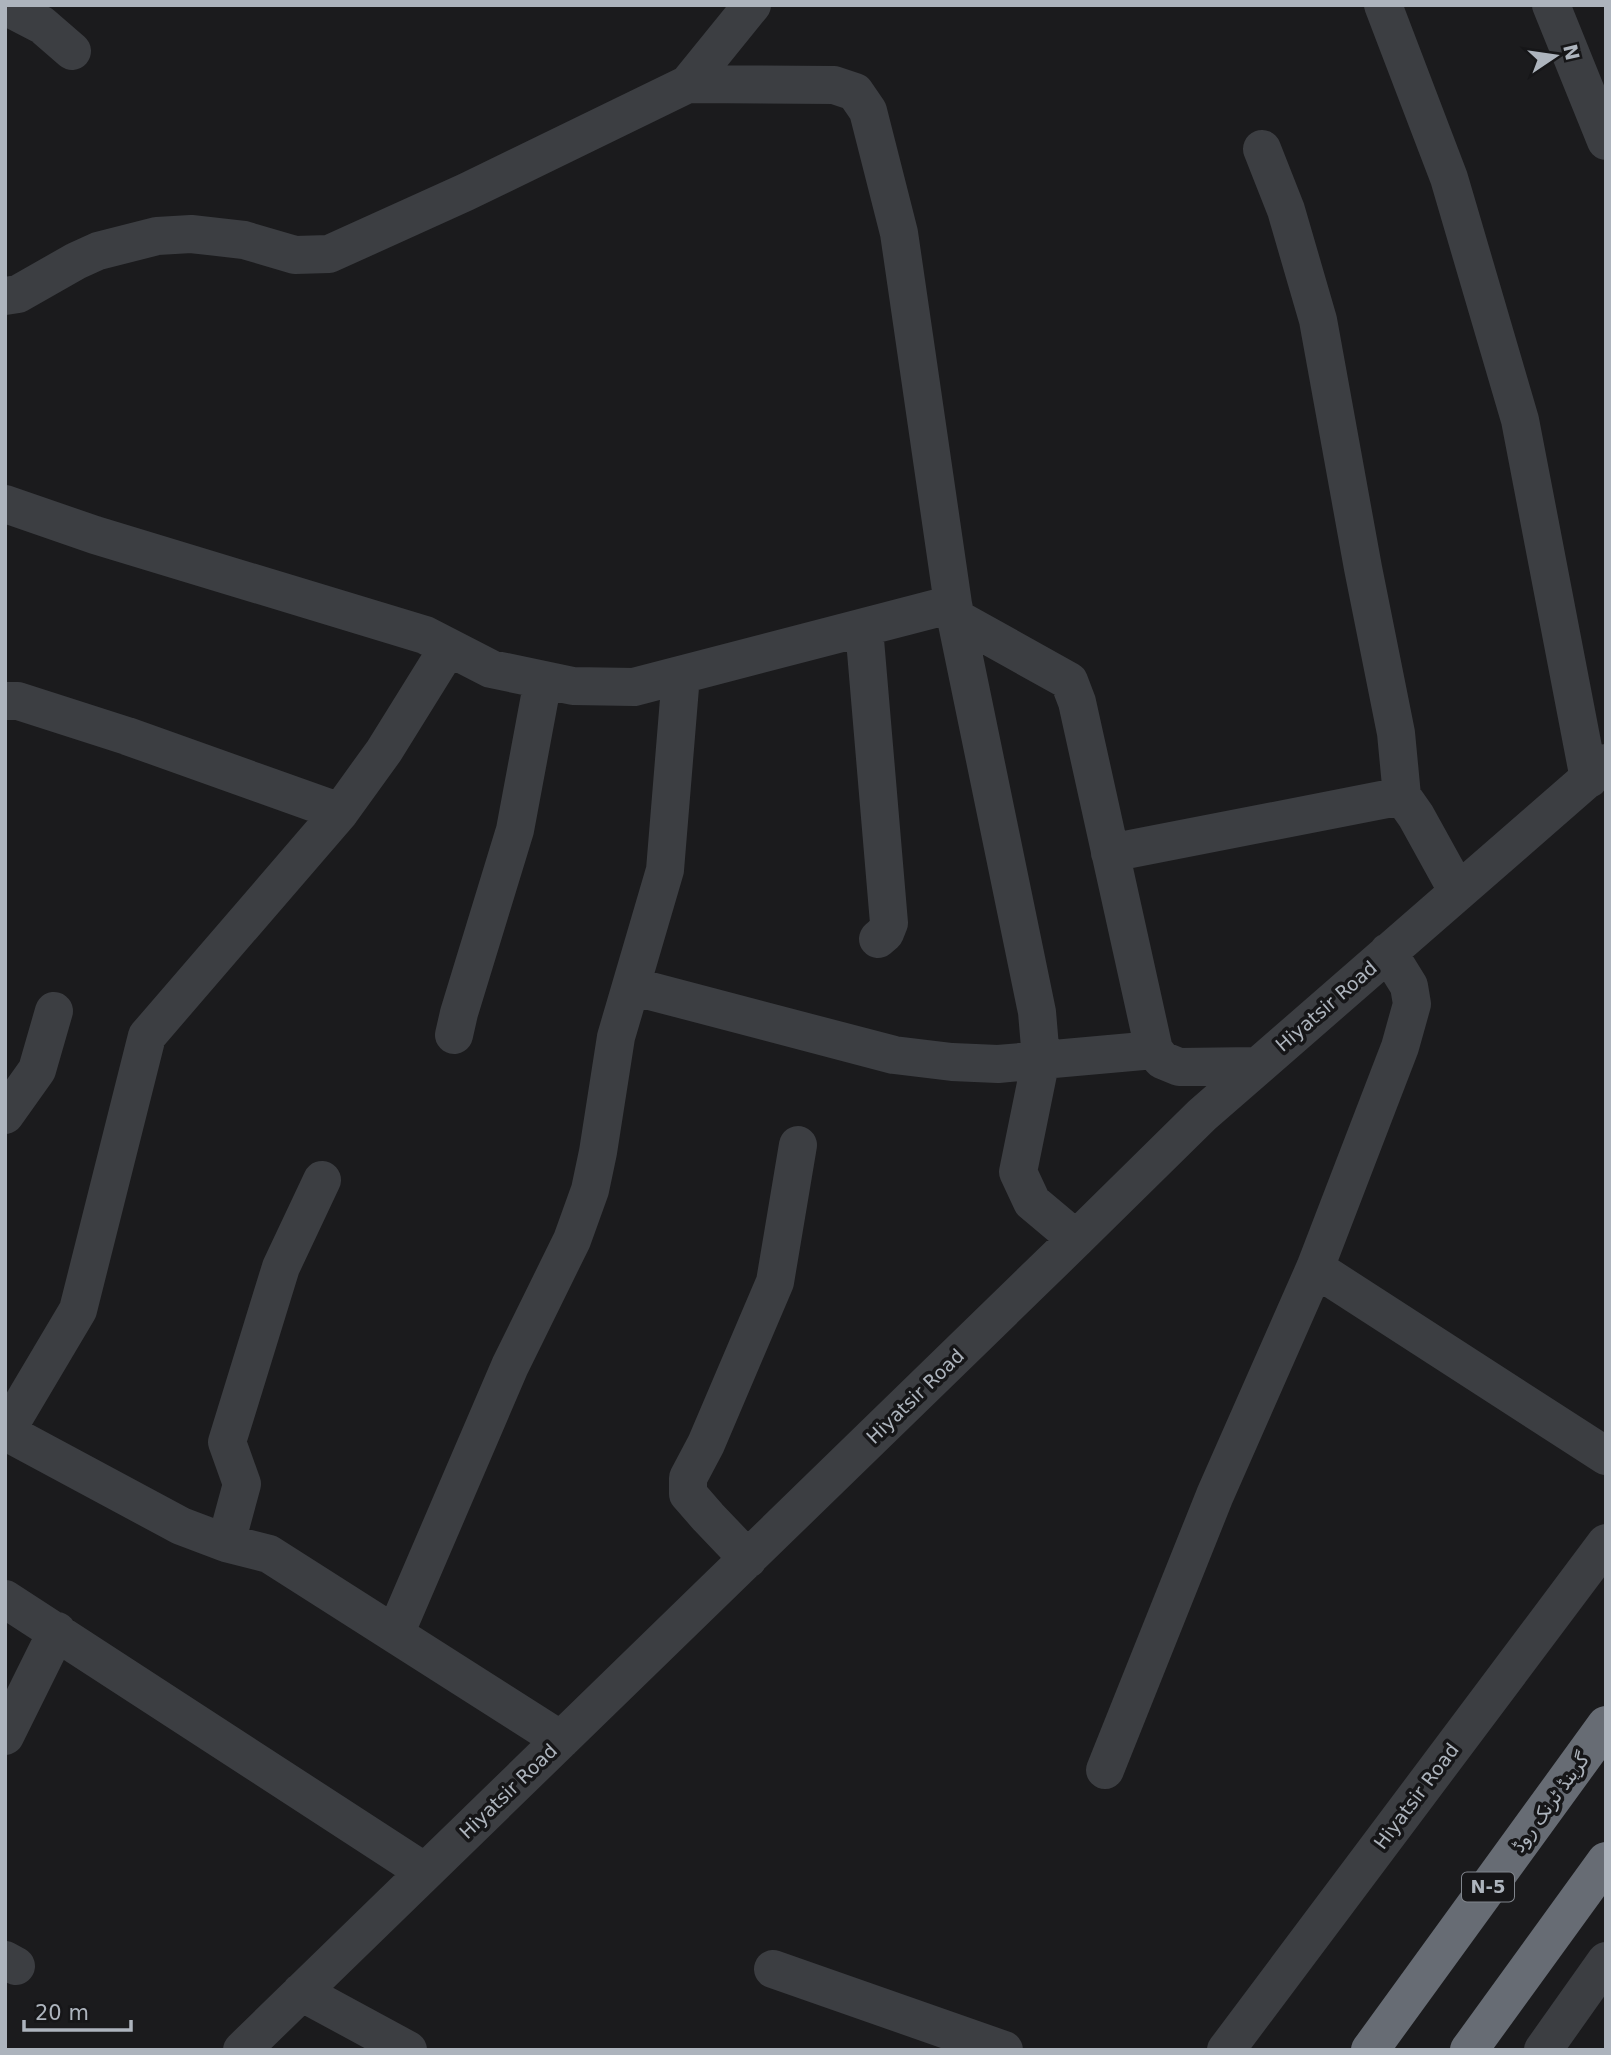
<svg xmlns="http://www.w3.org/2000/svg" width="1611" height="2055" font-family="'DejaVu Sans','Noto Naskh Arabic',sans-serif">
	<rect width="100%" height="100%" fill="#1b1b1d"/>
	<g fill="none" stroke-linecap="round" stroke-linejoin="round">
		<!-- minor -->
		<path stroke="#3c3e42" stroke-width="38" d="M1383,5L1449,178L1520,420L1589,779
			M1551,5L1606,141
			M5,6L42,25L72,51
			M688,84L834,85L855,92L868,111L899,233L953,604L1037,1012L1041,1059L1018,1172L1032,1202L1076,1239
			M1262,149L1286,210L1318,320L1363,568L1396,733L1402,796L1416,816L1458,892
			M5,296L18,294L76,261L98,251L157,236L191,234L244,240L295,255L329,254L466,192L688,84L752,5
			M5,504L95,535L425,635L491,669L573,686L634,687L953,604
			M956,618L1069,681L1077,702L1154,1050L1162,1060L1179,1067L1257,1066
			M864,628L889,923L885,933L878,939
			M5,701H18L127,736L340,812
			M1110,853L1402,796
			M631,986L894,1055L952,1062L998,1064L1154,1050
			M454,1035L459,1013L515,830L543,680
			M5,1115L37,1070L54,1011
			M1315,1268L1606,1456
			M6,1432L181,1526L226,1543L269,1554L561,1740
			M5,1433L78,1310L147,1036L340,812L384,751L448,648
			M226,1543L242,1484L227,1442L281,1267L322,1180
			M748,1559L708,1517L688,1494V1478L706,1444L775,1282L798,1145
			M5,1599L425,1872
			M395,1634L510,1366L572,1240L590,1190L598,1152L616,1037L665,870L681,675
			M5,1736L57,1631
			M1105,1770L1215,1495L1315,1268L1400,1047L1412,1004L1409,986L1388,952
			M5,1960L16,1966
			M773,1969L1004,2050
			M301,1992L408,2050
			M242,2050L1076,1239L1202,1115L1606,763
			M1226,2050L1606,1543
			M1543,2050L1606,1961"/>
		<!-- highway -->
		<path stroke="#676c74" stroke-width="38" d="M1370,2050L1606,1725
			M1469,2050L1606,1861"/>
	</g>
	<g text-anchor="middle" stroke-width="7" stroke-linejoin="round" paint-order="stroke">
		<!-- shield labels -->
		<rect fill="#161618" stroke="#80858c" stroke-width="2" x="1462" y="1872.5" width="52" height="29" rx="5"/>
		<g font-size="18" font-weight="bold" fill="#adb4bd">
			<text x="1488" y="1893">N-5</text>
		</g>
		<!-- street labels -->
		<g font-size="19" fill="#adb4bd" stroke="#161618">
			<text transform="translate(1326 1006) rotate(-41)" y="7">Hiyatsir Road</text>
			<text transform="translate(915 1396) rotate(-44)" y="7">Hiyatsir Road</text>
			<text transform="translate(508 1791) rotate(-44)" y="7">Hiyatsir Road</text>
			<text transform="translate(1416 1796) rotate(-53)" y="7">Hiyatsir Road</text>
			<text transform="translate(1550 1802) rotate(-54)" y="7">گرینڈ ٹرنک روڈ</text>
		</g>
	</g>
	<!-- border -->
	<rect width="1611" height="2055" fill="none" stroke="#adb4bd" stroke-width="14"/>
	<!-- north arrow -->
	<g transform="translate(1555 56) rotate(77)" stroke="#161618" stroke-width="5" paint-order="stroke">
	<path d="M0-5L12 26L0 18L-12 26Z" fill="#adb4bd"/>
	<text y="-10" font-size="19" font-weight="bold" text-anchor="middle" fill="#adb4bd">N</text>
	</g>
	<!-- scale -->
	<path d="M24 2020v10h107v-10" fill="none" stroke="#adb4bd" stroke-width="3.5"/>
	<text x="35" y="2020" font-size="21" fill="#adb4bd" stroke="#161618" stroke-width="5" paint-order="stroke">20 m</text>
</svg>
